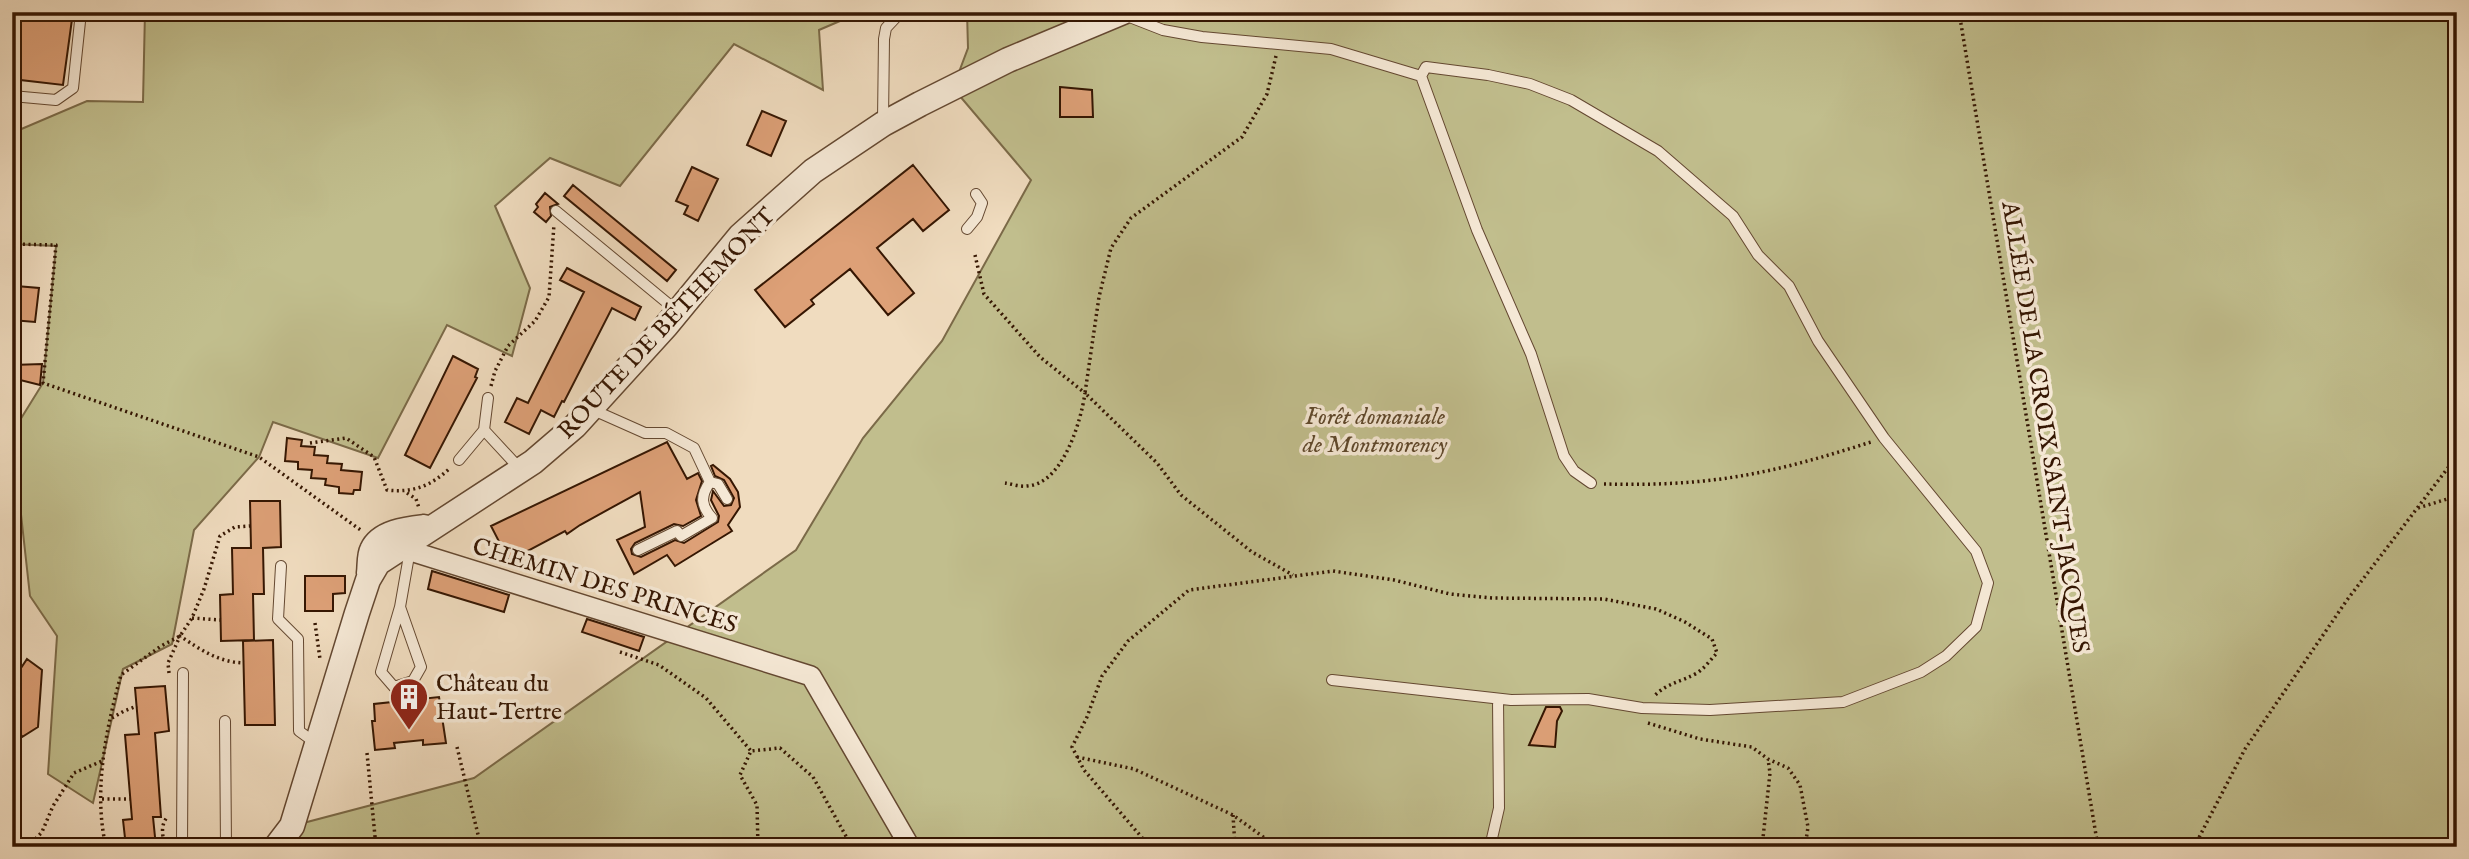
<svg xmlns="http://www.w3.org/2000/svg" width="2469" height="859" font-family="'IM FELL English',serif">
	<rect width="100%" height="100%" fill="#f0dcbf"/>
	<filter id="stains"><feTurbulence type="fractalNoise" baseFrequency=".00286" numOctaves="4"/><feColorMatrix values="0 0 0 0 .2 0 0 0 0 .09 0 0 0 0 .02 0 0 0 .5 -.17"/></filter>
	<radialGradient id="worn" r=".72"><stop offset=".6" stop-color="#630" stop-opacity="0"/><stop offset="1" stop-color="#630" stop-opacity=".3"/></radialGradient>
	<!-- green -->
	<path fill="#c1be8d" stroke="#7b6a48" stroke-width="2" d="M145,12H861L819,30L823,90L734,44L620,186L550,158L495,206L530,288L512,356L447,325L378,458L273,422L259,457L194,530L172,644L123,669L93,803L48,774L57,636L30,596L12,433L43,383L56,246L12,244V133L87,101L143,102Z
		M967,12H2457V847H300L292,826L474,778L796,550L863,438L942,341L1031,180L953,88L968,48Z"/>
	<!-- building -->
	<path fill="#dda077" stroke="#351602" stroke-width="2" d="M12,12H73L63,85L12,79Z
		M1060,87L1092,90L1093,117H1060Z
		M762,111L786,121L771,156L747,145Z
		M913,165L949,210L923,231L913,219L877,248L914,293L888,315L850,269L811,300L814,304L785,327L755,290Z
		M692,167L718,179L698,221L684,214L688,206L676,201Z
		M573,185L676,270L667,281L564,196Z
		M545,193L558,204L550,207L551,216L546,222L534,212L538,207L536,204Z
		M567,268L641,307L635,320L612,308L564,402L562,401L554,417L541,410L529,434L505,422L517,398L528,403L584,292L560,280Z
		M16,286L39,288L35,322L12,320Z
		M453,356L478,369L475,377L477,378L430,468L405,455Z
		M42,364L40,385L12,378V365Z
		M287,438L302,440L301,446L315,447L314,455L328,456L327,463L342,464L341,470L362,472L360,490H354L353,494L339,493V487L325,485L326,479L311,478L312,470L298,469V462L285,461Z
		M667,442L687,479L698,473L702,481L696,500L701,516L683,526L674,524L635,543L631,549L632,554L641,557L675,540L684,543L718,522L719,516L711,500L713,491L724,506L731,505L734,498L724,480L715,476L711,466L713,465L730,479L738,492L740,507L728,525L732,531L675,566L667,555L634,574L617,540L645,527L640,492L580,525L567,534L565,531L509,561L491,526Z
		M250,501H280L281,547L263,548L264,594H253L254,640L221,641L220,595L233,594L232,548H251Z
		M432,571L509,595L504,612L428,589Z
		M305,576H345V593L333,594V611H305Z
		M587,619L644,637L639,651L582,632Z
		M273,640L275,725H245L243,641Z
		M27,659L42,670L38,727L22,737L18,727H12V667L21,668Z
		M165,686L169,731L155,733L161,817H153L156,847H126L123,820L132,819L125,735L139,734L135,688Z
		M439,697L446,743L423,745V740L394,743L395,748L375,750L372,721H375L374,704Z
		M1546,707H1560L1562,711L1557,721L1555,747L1529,745Z"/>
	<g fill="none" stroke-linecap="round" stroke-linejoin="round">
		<!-- service casing -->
		<g stroke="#644831" stroke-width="12">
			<path id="service" d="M1122,14L1163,30L1202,37L1331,49L1421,76
				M12,96L56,100L73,88L81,12
				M883,120L884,39L886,28L901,12
				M556,211L677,311
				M967,229L977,217L982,203L976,194
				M488,398L484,430L521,470
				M591,409L645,433H666L694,448L710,482C700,496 701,506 712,518L681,536L677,531L638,550
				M459,460L484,430
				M710,482L718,484L727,499
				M281,566L278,619L298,639L299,731L317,744
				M400,607L421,667L413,681L394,687L381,672L400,607L410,550
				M1332,680L1511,700L1588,699L1642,708L1710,710L1843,702L1921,672L1946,656L1976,627L1988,583L1976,551L1884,438L1818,341L1789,286L1758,255L1733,216L1658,151L1571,100L1530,84L1488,75L1426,67L1421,76L1477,230L1531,354L1564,456L1574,471L1591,483
				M225,721L226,847
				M182,847L183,673
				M1490,847L1499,808L1498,699"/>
		</g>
		<!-- minor casing -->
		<g stroke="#644831" stroke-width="22">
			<path id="minor" d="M396,540L401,548L811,676L910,847"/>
		</g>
		<!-- tertiary casing -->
		<g stroke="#644831" stroke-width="27">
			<path id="tertiary" d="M369,573C370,566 369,556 372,550C380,532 407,529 424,527
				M276,847L292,826L357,613L368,580L378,563L533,462L575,426L666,326L740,236L813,171L883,124L920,104L1008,60L1123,12"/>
		</g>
		<!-- path -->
		<path stroke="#351602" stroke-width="3.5" stroke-dasharray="2 3.5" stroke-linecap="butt" d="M1959,12L2098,847
			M1276,56L1267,94L1242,137L1131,218L1111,248L1099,297L1085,393L1157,463L1181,495L1252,552L1293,575
			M12,244L56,245L43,383L259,457L362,531
			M975,255L984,294L1040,357L1085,393C1081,421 1063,484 1027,486C1020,487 1012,484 1005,483
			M491,386L495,371L508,346L535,321L549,297L554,224
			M310,443L346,438L374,457L387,490C413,493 431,486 450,468
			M1604,484C1647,485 1691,484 1734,477C1780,470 1827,456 1871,442
			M407,493L416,499L419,508
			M2418,508L2457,496
			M192,618L221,620
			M315,623L320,659
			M620,652L659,665L706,698L751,751
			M169,673L168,663L180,636C201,650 218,662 244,663
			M112,718L124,711L137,706
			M1648,723L1700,739L1752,747L1768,759L1788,768L1800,785L1808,827L1805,847
			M457,747L481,847
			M367,753L376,847
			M1077,757L1134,769L1233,815L1277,847
			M102,799H130
			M1233,815L1235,847
			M105,845L125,843
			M28,847L42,832L53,806L74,773L102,761
			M106,847C93,791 106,729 121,675L161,646L180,636L192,618L204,589L220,536L235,527L250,526
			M166,847C162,836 160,825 168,816
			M758,847L757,805L740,775L751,751L780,748L813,777L852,847
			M1150,847L1084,770L1072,747L1087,717L1102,676L1128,641L1189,590L1333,571L1394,580L1450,594L1492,598L1604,599L1656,609L1685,622L1712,639L1717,653C1711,659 1705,668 1697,673C1681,682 1669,682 1654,696
			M1762,847L1770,773L1768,759
			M2194,847L2245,749L2347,600L2457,456"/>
		<!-- service -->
		<use href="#service" stroke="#f5e8d5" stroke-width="10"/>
		<!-- minor -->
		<use href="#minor" stroke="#f5e8d5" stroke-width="19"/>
		<!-- tertiary -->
		<use href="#tertiary" stroke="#f5e8d5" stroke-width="24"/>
	</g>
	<!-- icons -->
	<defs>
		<g id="building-pin" transform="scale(2.0125)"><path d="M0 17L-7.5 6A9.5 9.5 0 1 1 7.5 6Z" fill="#8f2418" stroke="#f5e8d5"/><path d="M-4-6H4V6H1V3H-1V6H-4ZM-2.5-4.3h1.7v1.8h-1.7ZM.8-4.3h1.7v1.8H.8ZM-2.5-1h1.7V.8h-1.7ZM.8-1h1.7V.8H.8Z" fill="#fff"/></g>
	</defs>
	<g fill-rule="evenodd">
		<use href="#building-pin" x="409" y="697"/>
	</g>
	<g text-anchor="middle" stroke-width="7" stroke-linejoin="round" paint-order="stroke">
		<!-- street labels -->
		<g font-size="24" fill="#351602" stroke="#f5e8d5">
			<text transform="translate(666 323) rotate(-47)" y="8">ROUTE DE BÉTHEMONT</text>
			<text transform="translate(2046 427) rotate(81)" y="8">ALLÉE DE LA CROIX SAINT-JACQUES</text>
			<text transform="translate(605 585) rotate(17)" y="8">CHEMIN DES PRINCES</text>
		</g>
		<!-- park labels -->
		<g font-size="24" font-style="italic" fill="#5f482c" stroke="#f5e8d5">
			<text x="1375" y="424">Forêt domaniale<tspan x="1375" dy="28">de Montmorency</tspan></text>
		</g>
		<!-- poi labels -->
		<g font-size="24" fill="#351602" stroke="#f5e8d5" text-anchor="start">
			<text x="436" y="691">Château du<tspan x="436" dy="28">Haut-Tertre</tspan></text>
		</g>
	</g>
	<!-- margin -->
	<rect width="2469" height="859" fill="none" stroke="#f0dcbf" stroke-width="42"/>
	<rect x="14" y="14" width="2441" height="831" fill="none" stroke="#351602" stroke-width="3.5"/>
	<rect x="21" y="21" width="2427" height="817" fill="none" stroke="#351602" stroke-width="2"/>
	<rect width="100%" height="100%" filter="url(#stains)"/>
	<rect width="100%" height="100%" fill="url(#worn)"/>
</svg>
